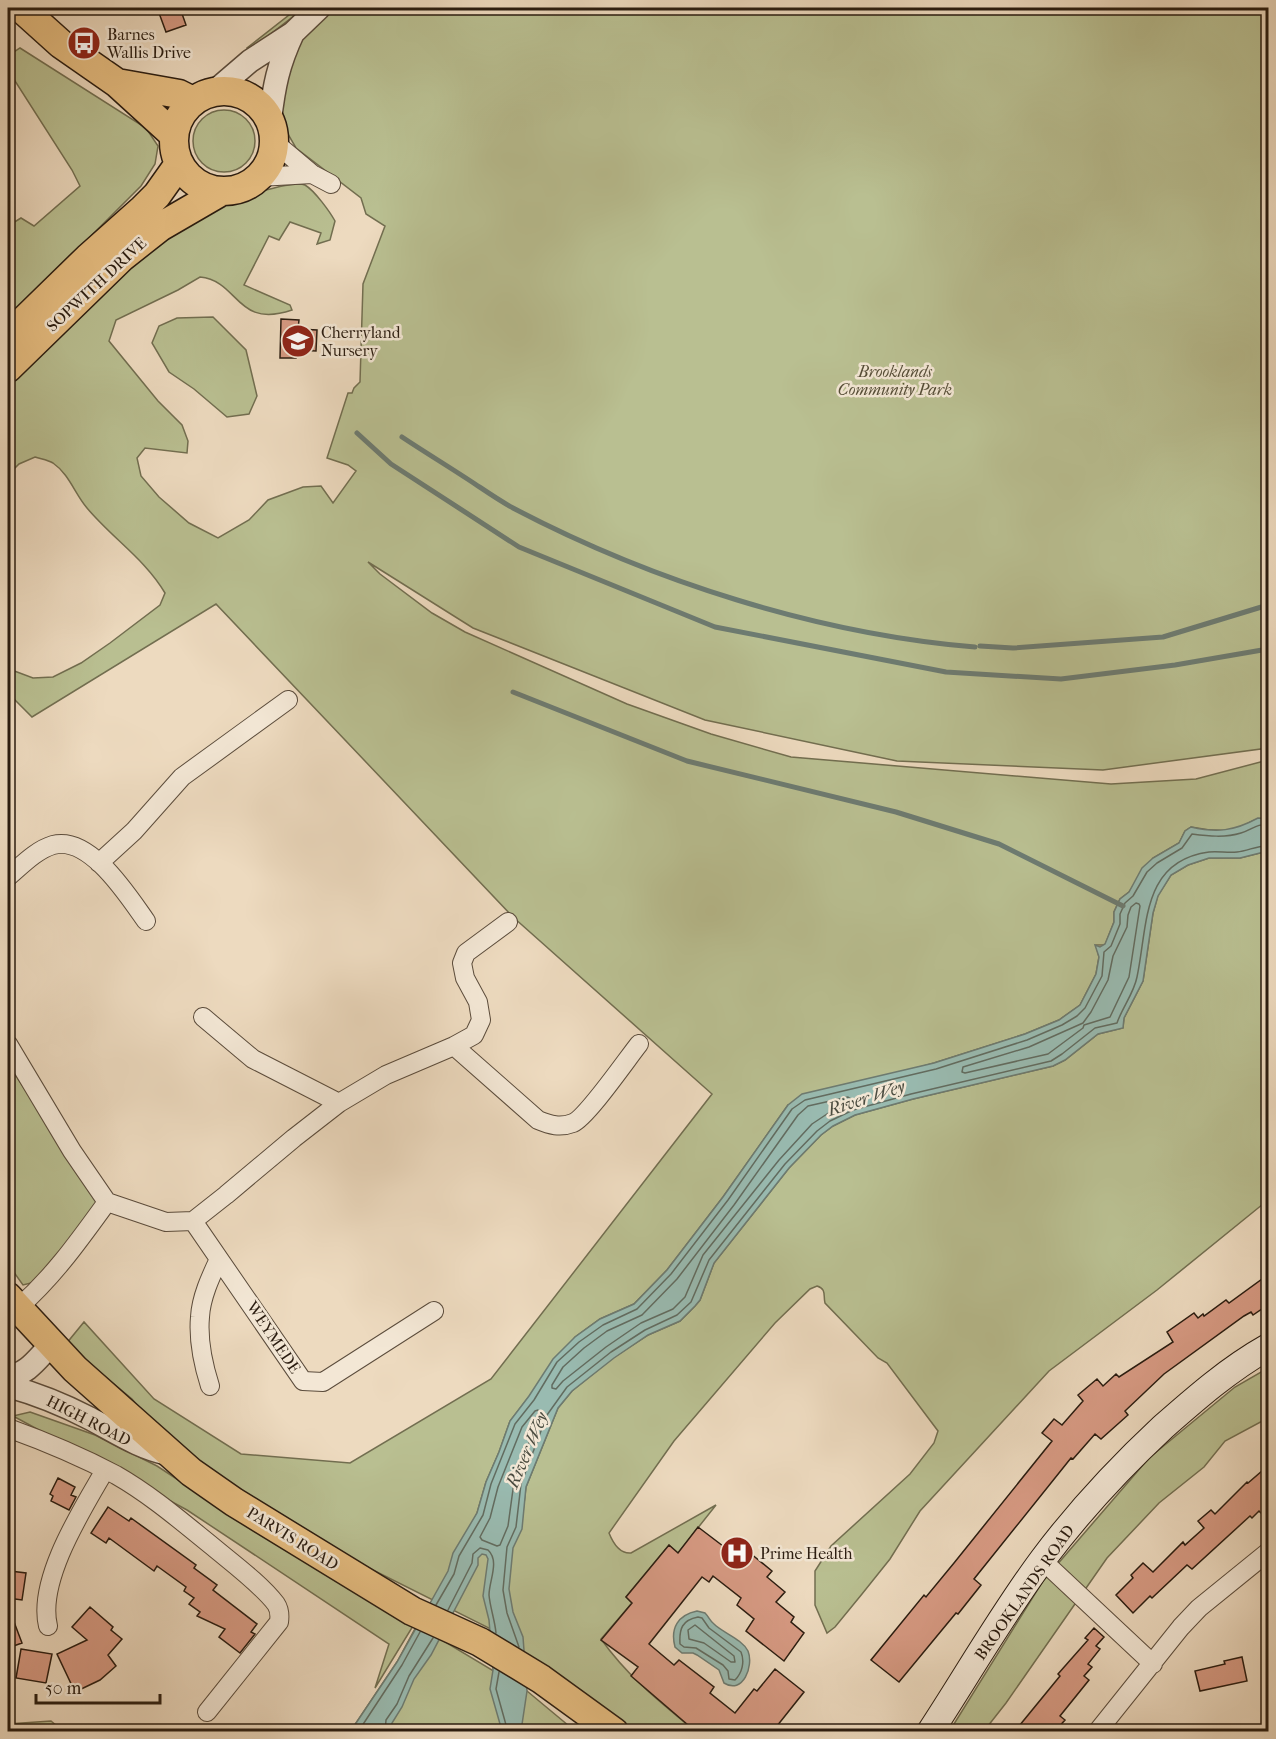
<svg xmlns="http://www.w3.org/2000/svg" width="1276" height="1739" font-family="'IM FELL French Canon',serif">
	<rect width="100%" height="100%" fill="#eddabf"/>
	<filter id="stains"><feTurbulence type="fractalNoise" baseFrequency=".00333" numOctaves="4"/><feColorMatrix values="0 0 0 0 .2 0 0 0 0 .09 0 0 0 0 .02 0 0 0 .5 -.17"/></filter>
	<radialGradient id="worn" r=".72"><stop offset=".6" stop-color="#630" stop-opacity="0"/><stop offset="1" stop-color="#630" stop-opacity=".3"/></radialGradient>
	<!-- green -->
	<path fill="#b9bf91" stroke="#726e50" stroke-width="1.5" d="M298,8H304L250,50L247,48Z
		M331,8H1268V748L1103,770L897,761L705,720L473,628L368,562L380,574L432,613L465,632L627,704L711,734L791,757L1111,784L1196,779L1268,760V819C1255,815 1245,828 1231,830C1217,831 1205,830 1191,827L1185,831L1179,843L1153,858L1129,892L1120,899L1114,912V922L1105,945H1096L1099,957L1096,974L1080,1005L1059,1020L1025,1034L934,1063L788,1105L723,1197L667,1270L634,1304L600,1319L575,1337L510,1421L499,1452L486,1482L477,1513L472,1524L521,1529L526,1487L558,1408L572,1391L614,1357L648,1335L680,1321L695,1306L700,1300L714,1263L789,1168L821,1135L833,1126L855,1115L913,1099L1053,1066L1065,1060L1098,1034L1123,1028L1124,1018L1143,981L1153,913L1158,895L1171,875L1188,865L1209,858H1240L1268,851V1200L1157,1290L1049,1371L920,1511L890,1559L862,1594L835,1627L827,1633L815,1605V1571L831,1546L910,1474L934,1443L938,1431L887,1363L878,1358L825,1303C823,1296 827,1289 817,1286L810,1289L775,1323L674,1441L609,1533C613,1543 620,1554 631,1553L716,1505L678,1553L669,1545L626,1597L632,1603L601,1639C628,1677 660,1702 695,1731H614L541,1679L489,1628L335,1551L238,1494L152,1423L132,1399L66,1344L84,1322L154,1399L241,1454L350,1463L491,1379L712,1094L513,917L216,604L32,717L8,693V671L9,669L33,678L53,677L81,663L110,643L160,605L165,593C145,559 112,538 87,508C75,494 69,474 53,463C48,460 41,459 35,457L19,464L8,475V377L101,284L223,200C241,199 293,179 305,185C315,191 330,212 335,221L330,240L317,244L321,233L290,222L279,240L269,236L244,285L290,305L292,310C235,329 240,281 200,277L178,290L116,320L109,341L158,401L182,425L188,441L187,453L145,448L137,458L141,476L159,497L189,523L218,538L249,520L268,500L303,487L321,486L333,503L356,471L348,465L327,458L348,393H352L354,388L360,382L363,284L385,226L366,214L361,198L296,148L285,129L282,113V85L301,41Z
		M20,48L146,128L158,146L155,164L141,186L8,319V226L21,218L34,226L80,186L72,170L8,70V56Z
		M193 141a31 31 0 1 1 62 0a31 31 0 1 1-62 0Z
		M213,317L246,350L257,396L249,414L227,417L194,389L169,372L152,343L159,326L177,318Z
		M8,1064L100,1201L39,1281L23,1285L8,1264Z
		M1268,1368V1418L1225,1441L1204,1467L1159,1503L1107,1558L1006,1703L984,1731L949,1732L1043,1581L1149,1458L1235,1387Z
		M30,1412L95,1435L157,1466L256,1531L413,1626L375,1688L389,1644L187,1510L13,1416Z
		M417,1625L527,1691L575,1731L350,1732L397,1662Z
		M51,1721L63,1731H8V1724Z"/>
	<!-- water -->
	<path fill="#99bbb1" stroke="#6d7b71" stroke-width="1.5" d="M1258,818L1268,819V851L1240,858H1209L1188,865L1171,875L1158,896L1153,913L1143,981L1124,1018L1123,1028L1098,1034L1065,1060L1053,1066L913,1099L855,1115L833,1126L821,1135L789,1168L714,1263L700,1300L695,1306L680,1321L648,1335L614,1358L572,1391L558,1408L526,1487L522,1529L513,1548L509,1589L513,1612L523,1637L527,1691L521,1731H502L490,1689L493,1670L489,1620L483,1596L488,1559L486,1555L482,1554L478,1558V1565L431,1655L414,1679L402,1707L392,1723L391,1731L350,1732L397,1662L448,1571L453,1553L477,1513L486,1482L499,1452L510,1421L529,1396L553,1359L575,1337L600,1319L634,1304L667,1270L723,1197L788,1105L802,1094L934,1063L1025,1034L1059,1020L1080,1005L1096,974L1099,957L1095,945L1100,947L1105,944L1114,922V912L1120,899L1129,892L1142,868L1153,858L1179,843L1185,831L1191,827C1217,833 1234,831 1258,818Z
		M697,1611L705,1613C709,1617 710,1621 714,1624C723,1633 742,1639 748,1651C754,1666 743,1695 724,1683L719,1670L697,1655L693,1653H682L675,1647C670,1628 678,1615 697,1611Z"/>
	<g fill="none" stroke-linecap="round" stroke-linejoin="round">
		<!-- shore -->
		<path stroke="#626c60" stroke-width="1.5" d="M1136,903L1139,904L1140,906L1129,977L1110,1017L1084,1025L1083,1028L1048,1054L965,1073L962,1072L963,1067L1029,1047L1083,1023L1091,1012L1108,980L1113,956L1127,927L1128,915L1131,907Z
			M848,1097L851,1099L850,1103L827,1114L812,1124L779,1160L703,1255L685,1297L673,1309L641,1323L606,1347L563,1381L556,1389L552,1388V1385L563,1367L584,1348L607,1331L642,1315L677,1279L734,1205L798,1115L808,1106Z
			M538,1410L540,1414L514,1482L508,1526L500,1545L497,1546L482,1540L480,1537L490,1518L498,1487L522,1427L535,1411Z
			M436,1605L454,1574L459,1556L483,1515L491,1484L515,1424L534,1400L557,1362L579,1342L603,1325L637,1309L671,1274L728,1200L792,1109L805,1100L936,1069L1027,1040L1062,1025L1077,1016L1085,1008L1102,976L1104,952L1111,946L1120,924V914L1125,903L1133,896L1147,872L1157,863L1182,848L1192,834C1208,836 1225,838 1241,833C1252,830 1257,823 1268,825
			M448,1610L472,1563L473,1554L480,1548L488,1550C500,1561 489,1581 489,1595C490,1607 495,1621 496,1633
			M698,1617L702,1618L709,1628L741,1652C745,1662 742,1673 735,1680L729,1679L728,1671L723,1665L696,1648L684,1647L680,1644C679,1629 682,1620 698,1617Z
			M695,1625L734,1656L735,1662H731L704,1643L689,1639L688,1630Z
			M519,1647L507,1613L503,1590L507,1547L516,1527L521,1484L547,1415L567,1387L611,1352L645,1330L677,1315L691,1302L709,1260L785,1164L817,1131L830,1121L853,1110L911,1094L1051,1061L1062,1054L1095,1028L1117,1023C1122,1008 1134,993 1137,977C1148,926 1141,861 1209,852C1218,851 1228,853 1237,852C1248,851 1258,845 1268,846
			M499,1672L496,1689L508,1732
			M358,1732L402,1665L420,1632
			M385,1732L386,1720L397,1704L409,1676L433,1638"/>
		<!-- stream -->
		<path stroke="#6d7b71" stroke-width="5" d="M357,433L391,464L519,547L715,627L946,672L1061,679L1175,665L1268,649
			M402,437C426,453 451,468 475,484C487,492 500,501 513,508C652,581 818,634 975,647
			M980,646L1013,648L1163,637L1268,605
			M513,692L687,761L896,812L999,844L1123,906"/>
	</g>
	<!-- building -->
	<path fill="#d79a83" stroke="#2a1c10" stroke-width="1.5" d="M175,8H180L186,25L166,32L159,13Z
		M281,319L299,320L298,329L317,330L316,351L296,350V358H280Z
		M1269,1274V1304L1253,1315L1251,1312L1244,1316L1164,1374L1125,1411L1128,1415L1101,1439L1095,1434L1073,1459L1071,1458L974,1579L981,1585L958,1614L956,1613L899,1682L871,1660L924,1595L926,1597L954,1563L1052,1441L1042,1433L1054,1419L1062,1425L1083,1401L1078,1395L1097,1379L1103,1386L1116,1374L1119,1377L1173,1342L1167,1332L1194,1313L1198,1318L1203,1314L1204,1316L1226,1300L1229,1303Z
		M1269,1465V1506L1261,1513L1259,1511L1252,1518L1250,1516L1192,1569L1187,1565L1152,1598L1150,1596L1133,1613L1116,1595L1133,1578L1131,1575L1143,1563L1153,1572L1183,1542L1185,1545L1204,1528L1198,1521L1211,1510L1215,1514L1247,1482L1248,1483Z
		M58,1478L75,1487L71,1495L76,1497L69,1510L51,1501L53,1496L50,1494Z
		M108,1507L129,1521L131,1518L196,1565L194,1568L217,1585L213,1590L257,1624L251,1632L255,1634L240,1653L219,1637L225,1629L197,1616L200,1612L189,1604L194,1598L184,1591L186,1587L157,1566L154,1571L109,1538L106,1543L91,1533Z
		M698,1527L744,1562L750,1553L772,1571L767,1577L785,1592L776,1602L794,1617L791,1622L804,1633L784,1661L746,1631L754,1619L737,1605L741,1598L713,1576L709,1582L702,1577L649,1644L674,1665L679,1660L714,1687L710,1693L735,1713L754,1689L757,1691L775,1669L804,1692L773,1731H695L631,1676L638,1667L601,1640L632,1603L626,1597L669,1545L678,1553Z
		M10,1571L26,1573L22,1600L8,1598Z
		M8,1606L22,1643L8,1648Z
		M90,1607L113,1627L111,1630L122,1639L108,1655L116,1666L100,1680L75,1692L57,1654L87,1640L72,1627Z
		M1094,1628L1104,1637L1096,1646L1100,1649L1088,1664L1092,1667L1084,1676L1089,1680L1060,1716L1065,1720L1055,1731H1015L1060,1676L1058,1674L1088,1640L1085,1638Z
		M21,1649L52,1654L46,1683L16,1678Z
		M1242,1657L1247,1681L1200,1691L1195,1671L1225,1664L1224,1661Z"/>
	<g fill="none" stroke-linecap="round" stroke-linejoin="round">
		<!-- minor casing -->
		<g stroke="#5b4c3c" stroke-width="20">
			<path id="minor" d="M274,142L312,174L331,184
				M259,177L312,174
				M99,863L134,831L182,777L288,700
				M8,877C21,866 36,850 53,845C90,835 128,896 146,921
				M203,1017L253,1059L339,1103
				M8,1044L72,1151L107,1202
				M454,1046L538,1120C550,1125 560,1128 573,1123C587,1117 627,1059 639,1044
				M107,1202L166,1222L193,1221L226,1195L294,1138L339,1103L386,1075L454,1046L474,1035L481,1020L478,1002L465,978L462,963L466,953L508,922
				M193,1221L303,1381L323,1382L434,1311
				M18,1308C54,1276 78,1242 107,1202
				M210,1386C203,1364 198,1339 200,1317C201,1297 211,1276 219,1259
				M8,1428C44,1441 82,1457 116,1475C151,1495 181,1521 212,1546C231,1562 261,1584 276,1604C280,1610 280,1615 279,1622L207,1712
				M1042,1560L1153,1664
				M48,1626C37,1580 82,1510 105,1470
				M1097,1732L1181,1627L1199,1608L1268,1552"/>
		</g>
		<!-- tertiary casing -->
		<g stroke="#5b4c3c" stroke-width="25">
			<path id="tertiary" d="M215,91L250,61L293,33L319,8
				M270,120C274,86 278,65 293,33
				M8,1377C29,1373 36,1360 51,1345
				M8,1386C37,1394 62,1404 89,1418C116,1432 139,1448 169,1454"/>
		</g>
		<!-- secondary casing -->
		<g stroke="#2a1c10" stroke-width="28">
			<path id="secondary" d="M930,1732C968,1674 1002,1614 1043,1559C1079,1511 1119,1468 1163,1427C1196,1398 1229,1369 1268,1347"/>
		</g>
		<!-- primary casing -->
		<g stroke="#2a1c10" stroke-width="31">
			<path id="primary" d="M21,8L61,44L117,83L174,135
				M117,83L179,94L193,101
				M174 141a50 50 0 1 1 100 0a50 50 0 1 1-100 0Z
				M8,336L88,258L143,209L157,195L179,164
				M8,368L122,257L160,227L222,191
				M8,1297L75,1369L191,1472L234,1502L412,1611L480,1642L541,1679L614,1732"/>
		</g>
		<!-- minor -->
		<use href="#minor" stroke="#f3e7d5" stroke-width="18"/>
		<!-- tertiary -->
		<use href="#tertiary" stroke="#f3e7d5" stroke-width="22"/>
		<!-- secondary -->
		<use href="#secondary" stroke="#f3e7d5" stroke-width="26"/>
		<!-- primary -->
		<use href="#primary" stroke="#e6bd80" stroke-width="28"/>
	</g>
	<!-- icons -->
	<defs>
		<g id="bus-disc" transform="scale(1.725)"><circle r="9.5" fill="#8f2418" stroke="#f3e7d5"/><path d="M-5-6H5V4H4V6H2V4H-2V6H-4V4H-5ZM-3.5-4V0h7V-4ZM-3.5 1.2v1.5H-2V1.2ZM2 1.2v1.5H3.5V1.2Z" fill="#fff"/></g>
		<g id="school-disc" transform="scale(1.725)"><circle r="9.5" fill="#8f2418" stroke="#f3e7d5"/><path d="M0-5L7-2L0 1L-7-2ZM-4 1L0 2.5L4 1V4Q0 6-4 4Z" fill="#fff"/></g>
		<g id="hospital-disc" transform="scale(1.725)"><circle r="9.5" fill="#8f2418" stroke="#f3e7d5"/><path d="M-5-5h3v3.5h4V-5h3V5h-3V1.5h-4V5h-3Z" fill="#fff"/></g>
	</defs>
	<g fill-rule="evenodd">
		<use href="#bus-disc" x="84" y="43"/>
		<use href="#school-disc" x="298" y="341"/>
		<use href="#hospital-disc" x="737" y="1553"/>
	</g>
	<g text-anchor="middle" stroke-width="5" stroke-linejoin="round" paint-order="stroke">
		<!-- poi labels -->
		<g font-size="16" fill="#2a1c10" stroke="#f3e7d5" text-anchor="start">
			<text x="107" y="40">Barnes<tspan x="107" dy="18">Wallis Drive</tspan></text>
			<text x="321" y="338">Cherryland<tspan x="321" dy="18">Nursery</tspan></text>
			<text x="760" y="1559">Prime Health</text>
		</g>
		<!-- street labels -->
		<g font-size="16" fill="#2a1c10" stroke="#f3e7d5">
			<text transform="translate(96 284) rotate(-43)" y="6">SOPWITH DRIVE</text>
			<text transform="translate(274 1337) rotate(56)" y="6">WEYMEDE</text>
			<text transform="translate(89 1420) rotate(27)" y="6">HIGH ROAD</text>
			<text transform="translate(293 1538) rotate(32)" y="6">PARVIS ROAD</text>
			<text transform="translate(1024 1592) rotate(-55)" y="6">BROOKLANDS ROAD</text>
		</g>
		<!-- park labels -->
		<g font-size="16" font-style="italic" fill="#554d37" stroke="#f3e7d5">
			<text x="895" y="377">Brooklands<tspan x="895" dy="18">Community Park</tspan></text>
		</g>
		<!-- water labels -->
		<g font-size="18" font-style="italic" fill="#4b4c40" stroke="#f3e7d5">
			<text transform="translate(866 1098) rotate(-18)" y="6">River Wey</text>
			<text transform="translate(527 1450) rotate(-67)" y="6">River Wey</text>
		</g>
	</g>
	<!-- margin -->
	<rect width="1276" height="1739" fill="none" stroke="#eddabf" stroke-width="30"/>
	<rect x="9" y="9" width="1258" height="1721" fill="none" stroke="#2a1c10" stroke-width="3"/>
	<rect x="15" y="15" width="1246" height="1709" fill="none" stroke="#2a1c10" stroke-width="1.5"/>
	<!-- scale -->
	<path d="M36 1694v9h124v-9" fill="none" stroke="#2a1c10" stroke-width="3"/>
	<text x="45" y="1694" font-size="18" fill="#2a1c10" stroke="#f3e7d5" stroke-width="4.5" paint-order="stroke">50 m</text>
	<rect width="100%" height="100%" filter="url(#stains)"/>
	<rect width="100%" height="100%" fill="url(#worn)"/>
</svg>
